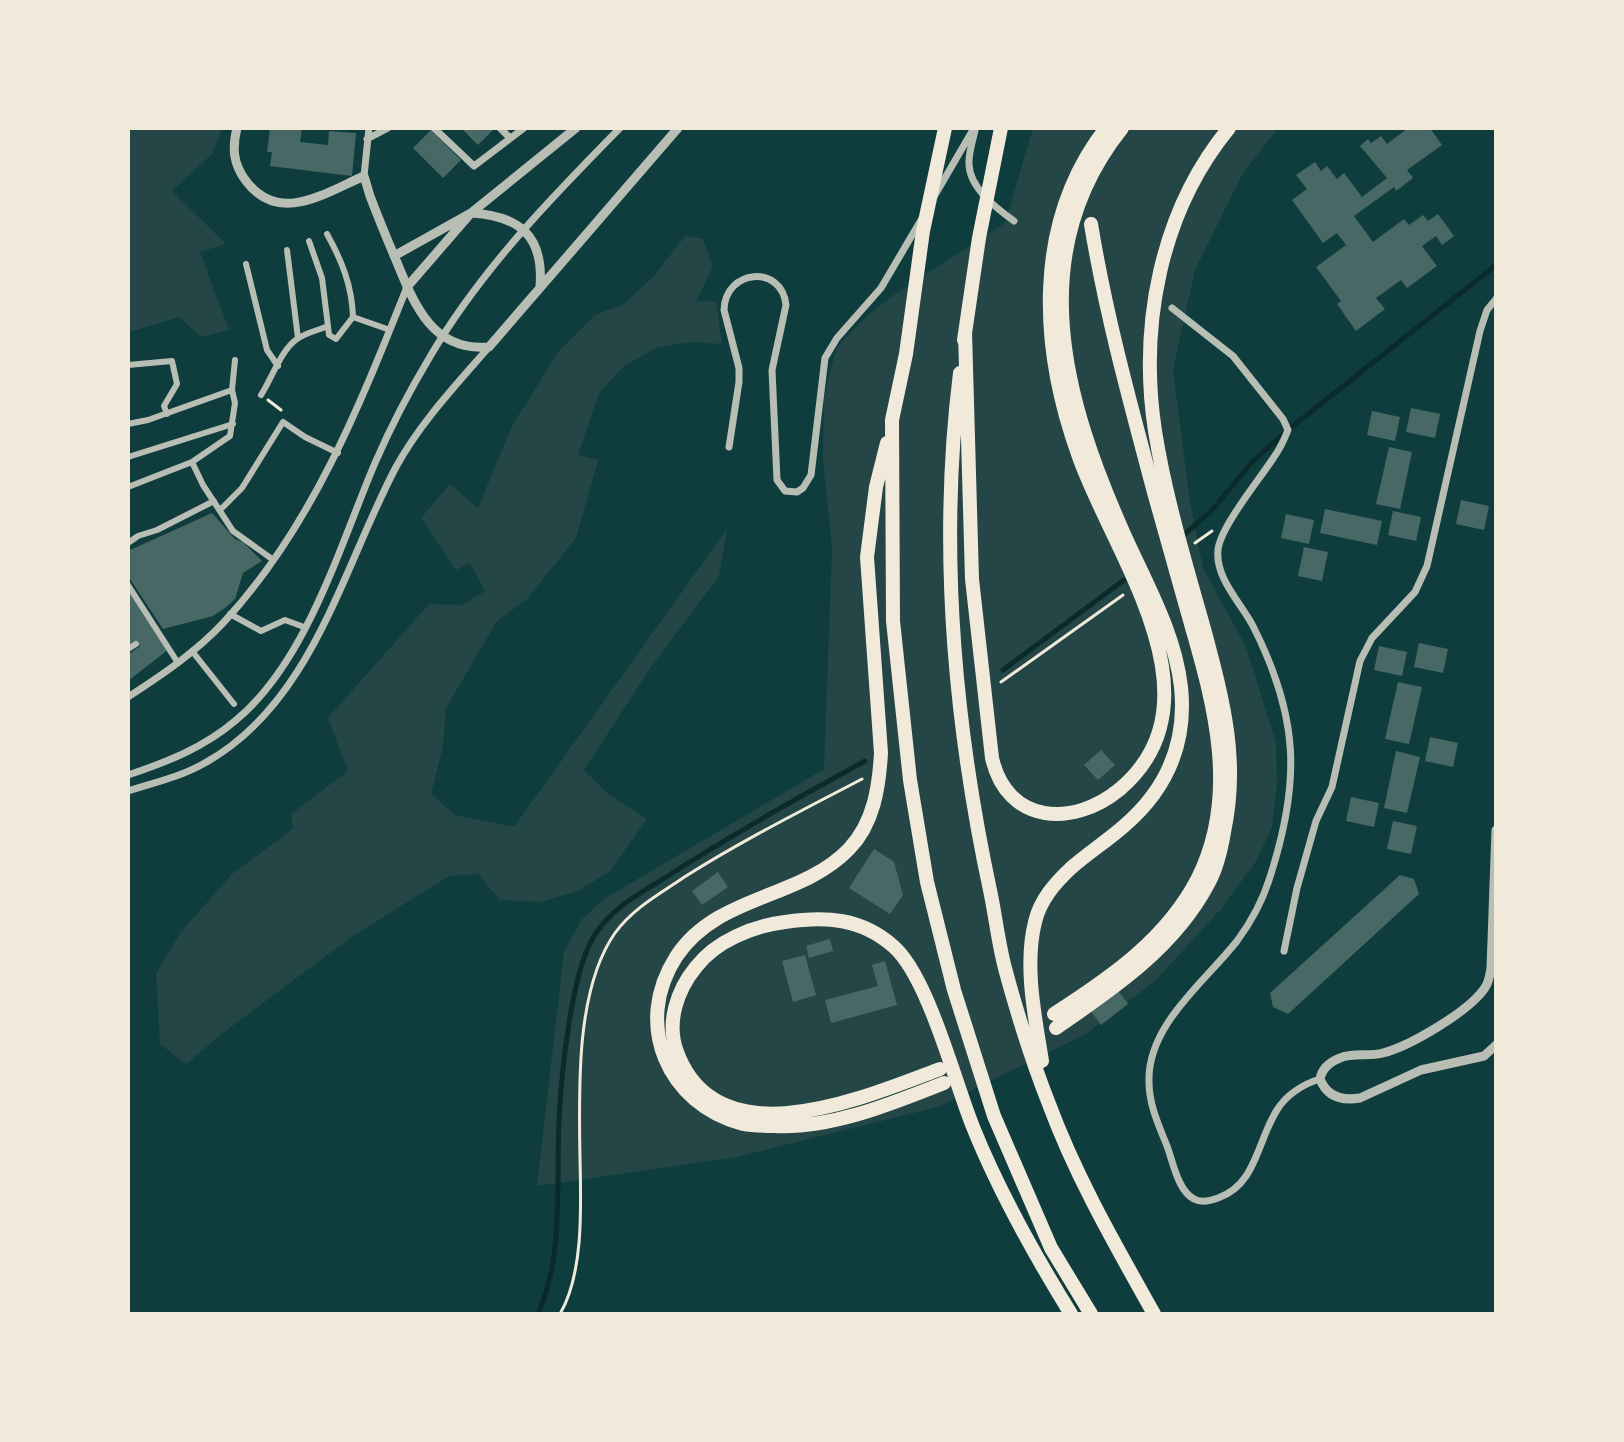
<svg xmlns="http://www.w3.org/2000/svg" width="1624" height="1442" font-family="Overpass,sans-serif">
	<rect width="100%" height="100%" fill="#0f3d3e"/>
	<!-- green -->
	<path fill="#244646" d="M128,128H222L213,153L172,191L226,244L200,252L229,330L201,337L179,317L130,332L128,335Z
		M1033,128H1278L1242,175L1195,270L1173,370L1190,502L1203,568L1246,647L1276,743L1277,784L1272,826L1257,860L1220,910L1155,981L1086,1034L938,1107L737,1157L537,1186L564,952L582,919L604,899L824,769L832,548L823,461L824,395L837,347L868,315L894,295L1005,223Z
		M685,236L703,239L713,266L696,302L716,301L722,344L689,342L656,348L624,366L599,393L578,455L598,460L576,538L527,599L497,621L446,708L443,746L431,794L455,815L514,827L727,529L719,576L647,673L584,770L607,793L647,819L610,871L578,891L540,902L500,900L478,874L449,876L350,938L219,1036L186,1064L160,1044L156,973L181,932L232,874L293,829L291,814L348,771L328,718L429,604L462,605L485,591L470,563L456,570L421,518L450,484L478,508L513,424L559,351L595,315L624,304L655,275Z"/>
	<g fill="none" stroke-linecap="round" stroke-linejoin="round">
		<!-- stream -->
		<path stroke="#0a2a2b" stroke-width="5" d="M1184,535L1214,508L1252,462L1288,430L1496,265
			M1003,670L1124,580
			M538,1314C564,1255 556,1186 559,1122C561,1077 571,968 596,933C615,905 643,892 671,874C734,833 799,797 865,761"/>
	</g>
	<!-- building -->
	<path fill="#486865" d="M270,128H302L300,142L328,145L329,131L356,133L352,176L270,166L272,152H267Z
		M461,128H495L478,145Z
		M1408,128H1430L1442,145L1407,170L1413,178L1396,191L1394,187L1354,216L1373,242L1404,219L1409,225L1423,215L1428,221L1438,214L1454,236L1442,245L1436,236L1422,246L1437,266L1407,288L1401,280L1376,298L1385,309L1356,331L1337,304L1341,301L1316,267L1346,245L1337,233L1323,243L1292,200L1307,189L1296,175L1315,162L1321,171L1327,166L1337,179L1344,173L1362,197L1387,178L1360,146L1368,139L1371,143L1381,136L1387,144Z
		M431,130L461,160L443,178L413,148Z
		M1411,408L1440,414L1435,438L1406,432Z
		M1372,411L1400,417L1395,441L1367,435Z
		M1389,447L1412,452L1400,509L1376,504Z
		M1461,500L1489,506L1484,530L1456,524Z
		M1325,509L1382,521L1377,545L1320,533Z
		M1393,511L1421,517L1416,541L1388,535Z
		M212,513L235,539L243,542L262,561L243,573L235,599L225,608L213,616L163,629L128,576V551Z
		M1286,514L1314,520L1309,544L1281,538Z
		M1304,547L1328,552L1322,581L1298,576Z
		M128,589L169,649L128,681V655L140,646L137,641L128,646Z
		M1419,643L1448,649L1443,673L1414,667Z
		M1379,646L1407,652L1402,676L1374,670Z
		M1398,682L1422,687L1409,744L1385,739Z
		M1430,737L1458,743L1453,767L1425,761Z
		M1101,750L1115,765L1098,780L1084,765Z
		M1396,751L1420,757L1407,813L1384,808Z
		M1351,797L1379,803L1374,827L1346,821Z
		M1393,821L1417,826L1411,854L1387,849Z
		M874,849L894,862L903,895L890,914L849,888Z
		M718,872L728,887L702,905L692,891Z
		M1400,875L1414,879L1419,894L1288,1014L1273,1007L1270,993Z
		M830,939L833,951L809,958L806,946Z
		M805,955L816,995L793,1002L782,961Z
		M885,961L897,1005L831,1023L825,1000L878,986L872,965Z
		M1117,989L1128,1004L1101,1025L1090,1010Z"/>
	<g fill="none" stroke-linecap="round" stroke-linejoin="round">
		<!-- path -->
		<path stroke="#f1e9da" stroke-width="3" d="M268,400L281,410
			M1195,543L1212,531
			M1001,682L1123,595
			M560,1314C584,1273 581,1205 580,1159C579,1092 575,990 615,933C633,908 661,893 686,876C743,840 803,810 862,779"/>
		<!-- pedestrian -->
		<path stroke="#b8beb3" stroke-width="6" d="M327,234C342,261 352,286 353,317L390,330
			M309,241L322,278L328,326
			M287,250L298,338
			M246,264L267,350L278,366
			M128,365L172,361L177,384L164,406L167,414
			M261,395C272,378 281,350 297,339C305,333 319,330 328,326L329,335L336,339L353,317
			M128,424L148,420L232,390
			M128,457L233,424
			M192,462L203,485L233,531L272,559
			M128,487L192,462L230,436L235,403L232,390L235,360
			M220,510L242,488L283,422L305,437L338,453
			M128,543L138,536L157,530L214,501
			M128,585L178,663
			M230,614L261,631L285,620L304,627
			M128,649L136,644
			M192,651L234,704"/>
		<!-- minor -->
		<path stroke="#b8beb3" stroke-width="7" d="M434,128L474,166L524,128
			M500,128L510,138
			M975,130C973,140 969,151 969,162C968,187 996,208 1014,221
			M367,139L388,128
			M364,176L369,128
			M935,195L974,128
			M1172,308L1233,356L1283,419L1288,430C1284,440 1280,449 1274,457C1260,479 1220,527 1218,550C1215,578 1241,603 1253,626C1299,717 1301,781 1270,877C1263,900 1251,922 1237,941C1205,982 1147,1025 1149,1082C1149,1105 1159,1126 1167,1146C1173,1162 1178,1191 1194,1199C1201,1203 1210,1201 1218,1198C1257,1184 1257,1141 1277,1110C1286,1095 1303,1084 1320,1079
			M729,447L739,382V368L724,310C725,269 782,264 786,305L772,370L777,480L785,491L797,492L803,488L811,475L825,358L837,338L881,288L921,220
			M128,697C162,675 196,652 224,622C312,527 360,405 407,287
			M128,775C167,762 203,748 235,721C307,662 340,545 375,463C391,426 410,390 431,355C481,270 551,198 620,128
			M128,791C153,783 180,777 203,764C312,705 342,569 396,467C420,423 456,385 489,347
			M1284,951L1297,888L1316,821L1332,787L1360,661L1372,638L1415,592L1427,566L1480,331L1487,310L1496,299"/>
		<!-- tertiary -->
		<path stroke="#b8beb3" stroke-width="9" d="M237,128C232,148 233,164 246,181C279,225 325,193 364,176L370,196C378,217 387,239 396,260C414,304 432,352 489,347L678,128
			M394,256L471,213C520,216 544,236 540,287
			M407,287L471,213L576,128
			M1496,830L1491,968C1490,974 1489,981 1486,986C1472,1010 1410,1046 1383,1053C1369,1057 1353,1052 1340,1058C1330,1062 1322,1068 1320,1079C1327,1097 1342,1101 1360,1098L1421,1070L1484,1056L1496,1045"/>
		<!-- motorway -->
		<path stroke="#f1e9da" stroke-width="14" d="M945,128L923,231L906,354L892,420L893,621L910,780L927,882L954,990L994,1116L1051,1248L1091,1314
			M965,332L972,579L992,758C1007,824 1073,828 1120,789C1226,699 1113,554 1079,457C1040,349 1032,223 1106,128
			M964,340L979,238L1001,128
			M960,373C938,548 954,723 991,895C996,920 999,947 1006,972C1018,1016 1032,1061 1049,1104C1076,1177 1116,1246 1154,1314
			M887,443L876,487L867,557L881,753C879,787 874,823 849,849C800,900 717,894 676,957C633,1024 667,1104 743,1124C753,1126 764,1126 774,1126C831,1129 891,1104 944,1083
			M1054,1014C1110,978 1167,939 1198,878C1239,796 1215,707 1191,624C1179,581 1167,538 1155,496C1131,406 1106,316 1091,224
			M1056,1028C1113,989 1175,947 1208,884C1217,868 1221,850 1224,832C1239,762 1224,704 1206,636C1187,568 1166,500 1155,431C1139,326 1160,212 1229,128
			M1042,1061C1035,1017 1024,966 1035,922C1040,900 1055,883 1071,868C1088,853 1107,841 1124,826C1166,790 1187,744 1181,687C1175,633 1146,583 1124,534C1065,402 1021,254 1122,128
			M940,1069C865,1097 717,1162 677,1052C666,1023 677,990 696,967C716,941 753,926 785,922C826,916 861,918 893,946C928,976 954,1080 973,1127C999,1192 1034,1254 1071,1314"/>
	</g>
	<!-- border -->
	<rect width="1624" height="1442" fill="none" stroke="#f1e9da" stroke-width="260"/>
</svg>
